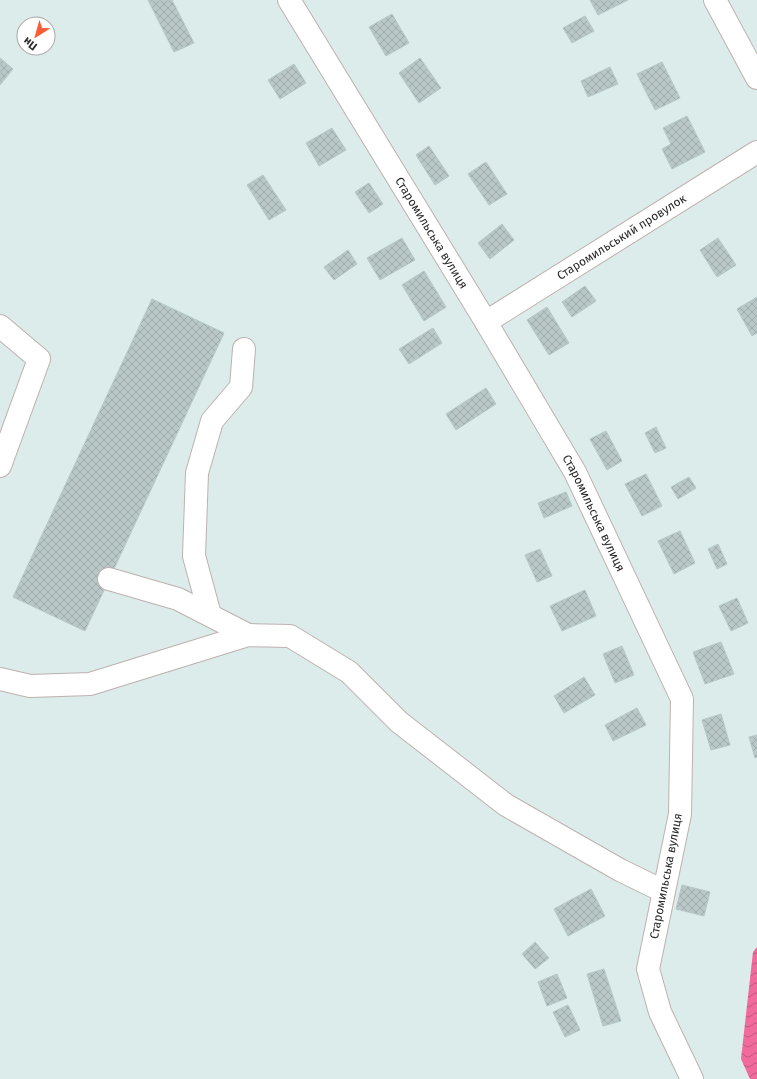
<svg xmlns="http://www.w3.org/2000/svg" width="757" height="1079" font-family="'Fira Sans',sans-serif">
	<defs>
		<pattern id="water-waves" width="16" height="10" patternUnits="userSpaceOnUse"><rect width="16" height="10" fill="#f06b9b"/><path d="M0 5q4-4 8 0t8 0" fill="none" stroke="#c2587e"/></pattern>
		<pattern id="building-cross-hatch" width="8" height="8" patternUnits="userSpaceOnUse"><rect width="8" height="8" fill="#bac7c7"/><path d="M0 0l8 8M0 8l8-8" fill="none" stroke="#a0abab"/></pattern>
	</defs>
	<rect width="100%" height="100%" fill="#dbeceb"/>
	<!-- water -->
	<path fill="url(#water-waves)" d="M757,947V1079H750L741,1059L753,952Z"/>
	<!-- building -->
	<path fill="url(#building-cross-hatch)" stroke="#b5c7c7" d="M148,0H172L194,43L174,52Z
		M590,0H628L598,15Z
		M392,14L409,43L386,56L369,27Z
		M585,16L594,31L572,43L563,28Z
		M0,58L13,69L0,85Z
		M420,58L441,88L419,103L399,73Z
		M662,62L680,98L655,110L637,74Z
		M294,64L306,83L280,99L268,80Z
		M610,67L618,84L588,97L581,81Z
		M687,116L705,152L672,169L662,149L671,144L663,128Z
		M332,128L346,150L319,166L306,143Z
		M429,146L449,176L435,185L416,155Z
		M486,162L507,194L489,205L468,174Z
		M263,175L286,210L269,220L247,185Z
		M369,183L383,204L369,213L355,192Z
		M502,224L514,240L490,259L478,243Z
		M402,238L415,260L380,280L367,258Z
		M718,238L736,265L717,277L700,250Z
		M348,250L357,264L334,280L324,267Z
		M424,271L446,307L424,321L402,285Z
		M585,286L596,301L572,317L562,302Z
		M757,297V333L752,336L737,309Z
		M152,299L224,333L85,631L13,597Z
		M547,307L569,343L549,355L527,320Z
		M433,328L442,343L409,364L399,349Z
		M486,388L496,404L456,430L446,414Z
		M656,427L666,448L655,453L645,433Z
		M606,431L622,461L607,470L590,439Z
		M646,474L662,506L642,516L625,484Z
		M689,477L696,488L678,499L671,487Z
		M566,492L572,506L544,518L538,503Z
		M680,531L695,563L674,574L658,541Z
		M718,544L727,564L717,569L708,549Z
		M540,549L552,576L537,582L525,555Z
		M585,590L596,616L562,631L550,606Z
		M737,598L748,623L731,631L719,606Z
		M721,642L734,674L705,684L693,652Z
		M622,646L634,675L615,683L603,654Z
		M584,677L595,695L564,713L554,696Z
		M637,708L646,725L613,741L605,725Z
		M721,714L730,745L711,750L702,720Z
		M757,735V757L755,758L749,737Z
		M682,885L710,892L704,916L676,909Z
		M591,889L605,916L568,936L554,909Z
		M535,942L549,958L535,969L522,954Z
		M604,969L621,1021L603,1026L587,974Z
		M557,974L567,998L547,1006L538,982Z
		M568,1005L580,1030L565,1037L553,1012Z"/>
	<g fill="none" stroke-linecap="round" stroke-linejoin="round">
		<!-- minor casing -->
		<g stroke="#beb1af" stroke-width="24">
			<g id="minor">
				<path id="s1" d="M289,0L486,322L575,472L682,699L680,814L648,969L660,1012L692,1079"/>
				<path d="M715,0L757,78"/>
				<path id="s2" d="M486,322L757,152"/>
				<path d="M0,326L39,359L0,466"/>
				<path d="M109,579L178,599L248,635"/>
				<path d="M210,615L194,556L197,473L212,421L241,387L244,349"/>
				<path d="M0,679L30,686L90,684L248,635L290,636L349,672L399,722L506,805L620,870L663,891"/>
			</g>
		</g>
		<!-- minor -->
		<use href="#minor" stroke="#fff" stroke-width="22"/>
	</g>
	<g text-anchor="middle" stroke-width="3" stroke-linejoin="round" paint-order="stroke">
		<!-- street labels -->
		<g font-size="12" fill="#292929" stroke="#fff">
			<text dy="4" stroke="none"><textPath href="#s1" startOffset="273">Старомильська вулиця</textPath></text>
			<text dy="4" stroke="none"><textPath href="#s2" startOffset="160">Старомильський провулок</textPath></text>
			<text dy="4" stroke="none"><textPath href="#s1" startOffset="597">Старомильська вулиця</textPath></text>
			<text transform="translate(666 876) rotate(-79)" y="4">Старомильська вулиця</text>
		</g>
	</g>
	<!-- north arrow -->
	<g transform="translate(36 36) rotate(217)"><circle r="19" fill="#ffffff" stroke="#a9a9a9"/>
	<path d="M0-3L7 15L0 10L-7 15Z" fill="#fd5c37"/>
	<text y="-6" font-size="11" font-weight="bold" text-anchor="middle" fill="#292929">Пн</text>
	</g>
</svg>
